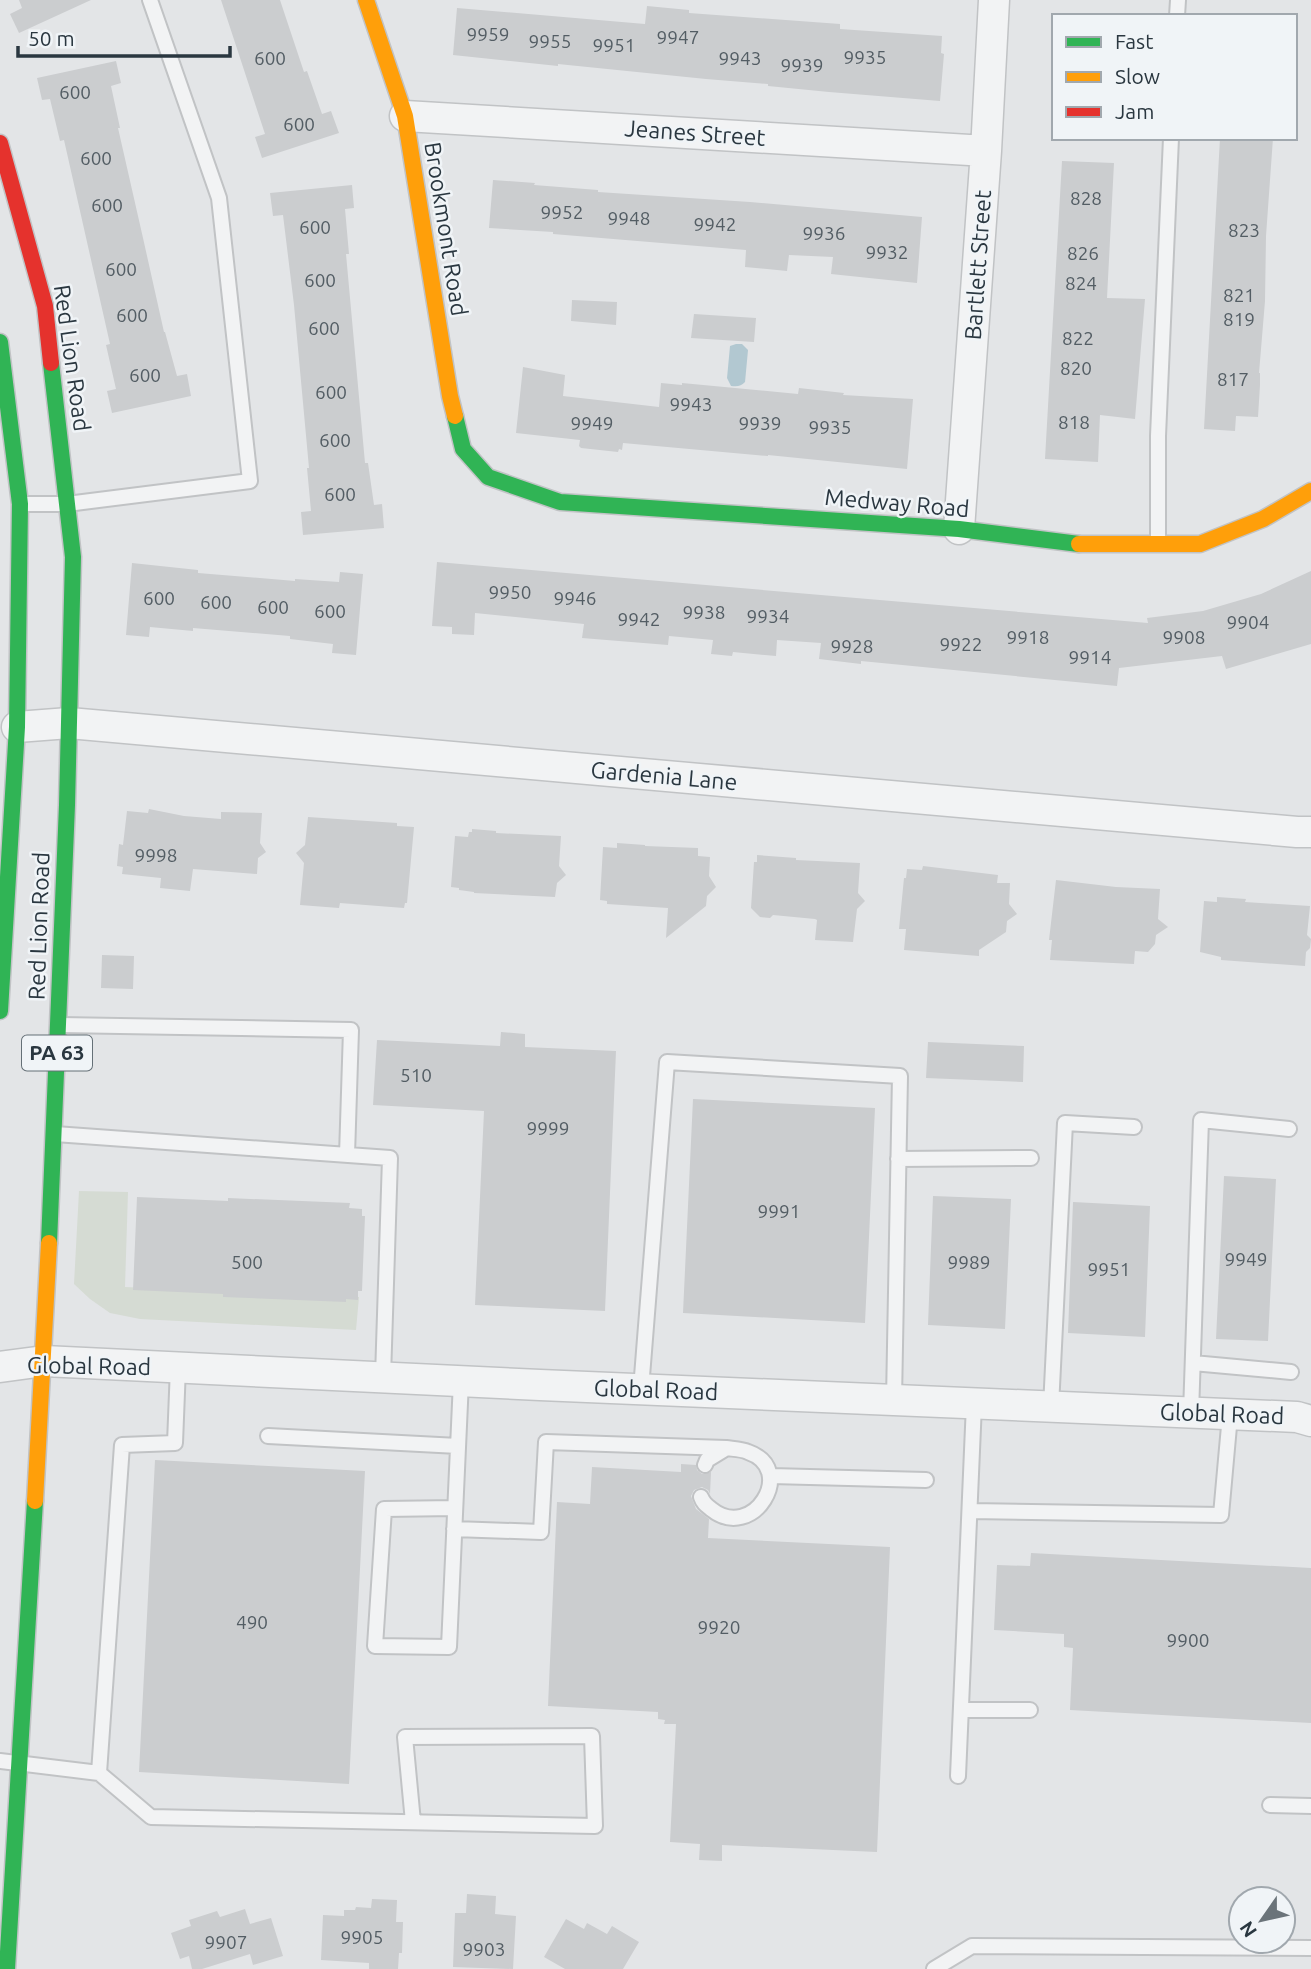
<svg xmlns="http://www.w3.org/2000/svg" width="1311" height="1969" font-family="Ubuntu,sans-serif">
	<rect width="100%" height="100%" fill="#e3e5e7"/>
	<!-- green -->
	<path fill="#d5dbd3" d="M79,1191L128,1192L125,1287L359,1297L356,1330L140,1319L110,1313L90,1299L74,1284Z"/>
	<!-- water -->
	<path fill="#b2c8d1" d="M736,344H742L748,350L745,382C741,386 738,387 731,386L727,378L730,346Z"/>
	<!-- building -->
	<path fill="#cbcdcf" d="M19,0H91L19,33L10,14L22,8Z
		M221,0H280L304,72L307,71L322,114L331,111L339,133L262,158L255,137L265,134Z
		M647,6L689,10V13L840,24V29L942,36L941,53L944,54L940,101L829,92L768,86V84L706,79L558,64V66L453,55L457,8L645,24Z
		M116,61L121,83L111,86L120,128H118L143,238L164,332H165L177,376L187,374L191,396L112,413L107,391L116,389L106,345L110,344L64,140L60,141L50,99L42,100L37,78Z
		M1220,138H1273L1266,236L1265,301L1259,373H1260V385L1258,417L1236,416L1235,431L1204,429Z
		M1062,161L1114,163L1107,298L1145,299L1135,419L1100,415L1098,462L1045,459Z
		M493,180L535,183L534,185L598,190V192L750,202L922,217L917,283L831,274L833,257L789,255L787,271L745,267L746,250L553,234V232L489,228Z
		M352,185L354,208L345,209L349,254H346L365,463H368L374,505L382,504L384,528L303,535L301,512L311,511L307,468H309L294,305L283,215L273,216L270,193Z
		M572,300L617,302L616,325L571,321Z
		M694,314L756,318L754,342L691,338Z
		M523,367L565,375L563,396L659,407L661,383L682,385V383L798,394L799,388L844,393L843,395L913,399L907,469L768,455V456L623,443L622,450L619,449L618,452L581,448L579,446L580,440L516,433Z
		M437,562L1148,623L1147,618L1203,611L1261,594L1311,571V644L1226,669L1222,656L1119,668L1117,686L861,661V664L819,659L821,643L777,640L776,656L733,652L732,656L711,654L713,640L669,636L668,645L582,638L584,624L475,613L474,635L452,634V627L432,626Z
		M132,563L198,570V573L295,581V579L339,582L340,572L363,574L356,655L332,653L333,644L290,639V636L193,628V631L150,627L149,637L126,635Z
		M149,809L184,816L221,819V812L262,813L260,843L266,852L258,858L257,874L193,869L190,891L160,888L161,878L122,874L123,867L117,866L119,844L123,845L127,811L148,813Z
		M308,817L397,823V826L414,827L407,903H405L404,908L340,903L339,908L300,905L304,863L296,853L305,845Z
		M472,829L496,831V833L561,836L559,866L566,875L557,883L555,897L474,893V892L459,890V888L451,887L455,836L468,837L469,832H472Z
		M617,843L645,845V846L698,848V856L710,857L709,876L716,887L707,896L706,906L666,938L668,908L607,904V901L600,900L603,847L617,848Z
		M757,855L796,858V860L860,863L858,893L865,901L857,909L853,942L815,940L817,920L815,919L773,915L770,918L760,917L751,908L754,862H757Z
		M923,866L998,875L997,883H1010L1009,904L1017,914L1007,921L1006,932L979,950V956L904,950L906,929H899L904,878H906L907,869L922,870Z
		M1056,880L1116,887L1160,889L1158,919L1168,927L1156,935L1155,944L1148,952L1135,951L1134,964L1050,960L1052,940H1049Z
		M1217,897L1246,899L1245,902L1310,906L1307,935L1311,939L1310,948L1306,952L1305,966L1221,960V957L1200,952L1204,901L1217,902Z
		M102,955L134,956L133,989L101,988Z
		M501,1032L525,1034V1047L616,1051L605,1311L475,1305L484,1111L373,1105L377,1040L500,1046Z
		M928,1042L1024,1046L1023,1082L926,1078Z
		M693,1099L875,1108L865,1323L683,1313Z
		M1224,1176L1276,1179L1268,1341L1216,1339Z
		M933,1196L1011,1199L1005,1329L928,1325Z
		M137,1197L228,1201V1198L350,1203L349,1208L362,1209V1216H365L362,1291H358V1300L346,1299V1302L223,1297V1294L133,1290Z
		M1073,1202L1150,1206L1145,1337L1068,1333Z
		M155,1460L365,1471L349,1784L139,1772Z
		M681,1464L696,1465L697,1470L702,1474L711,1472L710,1494L708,1490L702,1487L694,1490L691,1496L696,1509L709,1519L708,1538L890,1547L877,1852L722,1845V1861L699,1860L700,1844L670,1842L676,1724H664L665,1720L658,1719V1712L548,1706L557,1502L590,1504L592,1467L681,1472Z
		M1031,1553L1311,1568V1723L1070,1710L1073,1648L1064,1647V1634L994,1630L997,1565L1030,1566Z
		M467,1894L496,1896L495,1914L516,1916L513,1969L453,1967L455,1913H466Z
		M372,1899L397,1900L396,1922H403L402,1953H399L398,1969H369V1963L321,1960L323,1915L344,1916V1910H355L356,1907L371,1908Z
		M245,1909L250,1924L271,1918L283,1956L253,1965L250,1954L202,1969H192L189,1956L180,1959L171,1933L191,1926L189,1920L217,1911L220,1917Z
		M566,1919L584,1929L587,1923L607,1934L612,1926L639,1942L623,1969H565L544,1957Z"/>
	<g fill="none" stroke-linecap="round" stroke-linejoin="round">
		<!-- lane casing -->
		<g stroke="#c1c3c5" stroke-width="18">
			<path id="lane" d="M1177,16L1178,0
				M20,504H67L250,481L219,198L150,0
				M1158,543V436L1171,138
				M60,1025L351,1030L347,1155
				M55,1134L390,1158L383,1377
				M898,1159L1031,1158
				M1193,1363L1291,1372
				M641,1389L667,1062L900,1076L894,1400
				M1051,1407L1065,1123L1134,1127
				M1191,1413L1201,1120L1289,1129
				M268,1436L458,1446
				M705,1465L707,1460L725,1449
				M771,1476L926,1480
				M455,1508L384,1509L375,1646L449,1647L461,1381
				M970,1511L1221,1515L1230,1415
				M454,1529L541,1532L546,1442L726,1448C733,1449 742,1449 748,1452C798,1469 753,1543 711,1509C706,1505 703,1503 701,1497
				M961,1710H1030
				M0,1761L99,1773L122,1445L175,1443L178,1367
				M99,1773L151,1817L595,1826L592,1736L405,1737L413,1822
				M958,1776L974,1404
				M1270,1805L1311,1806
				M934,1969L972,1946L1311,1948"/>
		</g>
		<!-- street casing -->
		<g stroke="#c1c3c5" stroke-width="33">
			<path id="street" d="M405,116L986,151
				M959,529L986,151L994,0
				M17,727L69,723L1297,832H1311
				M0,1367L44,1361L540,1385L1297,1417L1311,1421"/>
		</g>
		<!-- fast casing -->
		<g stroke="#c1c3c5" stroke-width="19">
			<path id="fast" d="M0,342L20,504L17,727L0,1011
				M455,416L463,449L488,477L560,502L959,529L1079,544
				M49,1243L67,805L73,557L51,363
				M7,1969L35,1501"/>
		</g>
		<!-- slow casing -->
		<g stroke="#c1c3c5" stroke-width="19">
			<path id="slow" d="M366,0L405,116L450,396L455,416
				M1079,544H1200L1263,519L1311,491
				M35,1501L49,1243"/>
		</g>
		<!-- jam casing -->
		<g stroke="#c1c3c5" stroke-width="19">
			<path id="jam" d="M0,143L45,306L51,363"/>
		</g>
		<!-- lane -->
		<use href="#lane" stroke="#f2f3f4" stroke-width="14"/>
		<!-- street -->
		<use href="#street" stroke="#f2f3f4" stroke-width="30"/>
		<!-- fast -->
		<use href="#fast" stroke="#30b455" stroke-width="16"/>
		<!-- slow -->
		<use href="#slow" stroke="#ff9f0a" stroke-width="16"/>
		<!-- jam -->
		<use href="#jam" stroke="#e5322d" stroke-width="16"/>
	</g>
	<g text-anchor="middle" stroke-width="5" stroke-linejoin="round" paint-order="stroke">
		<!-- number labels -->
		<g font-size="19" fill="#535d64">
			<text x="488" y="41">9959</text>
			<text x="678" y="44">9947</text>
			<text x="550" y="48">9955</text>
			<text x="614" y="52">9951</text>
			<text x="865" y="64">9935</text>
			<text x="270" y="65">600</text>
			<text x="740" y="65">9943</text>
			<text x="802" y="72">9939</text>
			<text x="75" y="99">600</text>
			<text x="299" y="131">600</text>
			<text x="96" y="165">600</text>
			<text x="1086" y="205">828</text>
			<text x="107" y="212">600</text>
			<text x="562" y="219">9952</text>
			<text x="629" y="225">9948</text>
			<text x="715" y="231">9942</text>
			<text x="315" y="234">600</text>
			<text x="1244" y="237">823</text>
			<text x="824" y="240">9936</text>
			<text x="887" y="259">9932</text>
			<text x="1083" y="260">826</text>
			<text x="121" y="276">600</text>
			<text x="320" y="287">600</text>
			<text x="1081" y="290">824</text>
			<text x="1239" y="302">821</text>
			<text x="132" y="322">600</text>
			<text x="1239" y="326">819</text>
			<text x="324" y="335">600</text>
			<text x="1078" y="345">822</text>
			<text x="1076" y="375">820</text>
			<text x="145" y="382">600</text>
			<text x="1233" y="386">817</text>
			<text x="331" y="399">600</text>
			<text x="691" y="411">9943</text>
			<text x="1074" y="429">818</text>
			<text x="592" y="430">9949</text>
			<text x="760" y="430">9939</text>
			<text x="830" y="434">9935</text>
			<text x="335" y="447">600</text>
			<text x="340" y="501">600</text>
			<text x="510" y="599">9950</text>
			<text x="159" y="605">600</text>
			<text x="575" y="605">9946</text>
			<text x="216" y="609">600</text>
			<text x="273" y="614">600</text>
			<text x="330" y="618">600</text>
			<text x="704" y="619">9938</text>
			<text x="768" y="623">9934</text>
			<text x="639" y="626">9942</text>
			<text x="1248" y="629">9904</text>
			<text x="1028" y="644">9918</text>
			<text x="1184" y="644">9908</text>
			<text x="961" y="651">9922</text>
			<text x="852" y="653">9928</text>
			<text x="1090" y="664">9914</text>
			<text x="156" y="862">9998</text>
			<text x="416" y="1082">510</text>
			<text x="548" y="1135">9999</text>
			<text x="779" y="1218">9991</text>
			<text x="1246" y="1266">9949</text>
			<text x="247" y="1269">500</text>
			<text x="969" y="1269">9989</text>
			<text x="1109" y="1276">9951</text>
			<text x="252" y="1629">490</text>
			<text x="719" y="1634">9920</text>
			<text x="1188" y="1647">9900</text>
			<text x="362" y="1944">9905</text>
			<text x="226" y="1949">9907</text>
			<text x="484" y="1956">9903</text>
		</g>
		<!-- shield labels -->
		<rect fill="#f0f4f7" stroke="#657077" stroke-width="2" x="22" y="1035.5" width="70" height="35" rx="5"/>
		<g font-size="21" font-weight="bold" fill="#2a3740">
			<text x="57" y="1060">PA 63</text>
		</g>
		<!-- street labels -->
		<g font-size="23" fill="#2a3740" stroke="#f0f4f7">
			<text transform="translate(695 133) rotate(4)" y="8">Jeanes Street</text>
			<text transform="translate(446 229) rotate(81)" y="8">Brookmont Road</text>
			<text transform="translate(978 265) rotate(-86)" y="8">Bartlett Street</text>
			<text transform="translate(72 358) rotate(82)" y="8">Red Lion Road</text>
			<text transform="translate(897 503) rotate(5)" y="8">Medway Road</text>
			<text transform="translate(664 776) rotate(5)" y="8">Gardenia Lane</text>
			<text transform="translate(39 926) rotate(-88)" y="8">Red Lion Road</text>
			<text transform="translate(89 1366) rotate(1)" y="8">Global Road</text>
			<text transform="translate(656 1390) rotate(2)" y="8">Global Road</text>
			<text transform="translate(1222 1414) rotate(2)" y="8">Global Road</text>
		</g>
	</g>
	<!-- legend -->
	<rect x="1052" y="14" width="245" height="126" fill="#f0f4f7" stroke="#a1a8ae" stroke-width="2"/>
	<rect x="1066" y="37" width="35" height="10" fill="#30b455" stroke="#a1a8ae" stroke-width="2"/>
	<text x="1115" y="49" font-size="21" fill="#2a3740">Fast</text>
	<rect x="1066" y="72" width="35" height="10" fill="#ff9f0a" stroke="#a1a8ae" stroke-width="2"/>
	<text x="1115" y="84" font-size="21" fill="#2a3740">Slow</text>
	<rect x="1066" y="107" width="35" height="10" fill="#e5322d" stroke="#a1a8ae" stroke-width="2"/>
	<text x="1115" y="119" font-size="21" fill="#2a3740">Jam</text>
	<!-- north arrow -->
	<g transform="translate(1262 1920) rotate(236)"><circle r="33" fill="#f0f4f7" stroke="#a1a8ae" stroke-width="2"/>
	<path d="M0-5L12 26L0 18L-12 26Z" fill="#6b747a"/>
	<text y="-10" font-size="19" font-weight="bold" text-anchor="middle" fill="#2a3740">N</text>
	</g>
	<!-- scale -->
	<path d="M18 46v10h212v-10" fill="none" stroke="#2a3740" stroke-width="3.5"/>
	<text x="28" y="46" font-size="21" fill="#2a3740" stroke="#f0f4f7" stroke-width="5" paint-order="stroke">50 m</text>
</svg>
